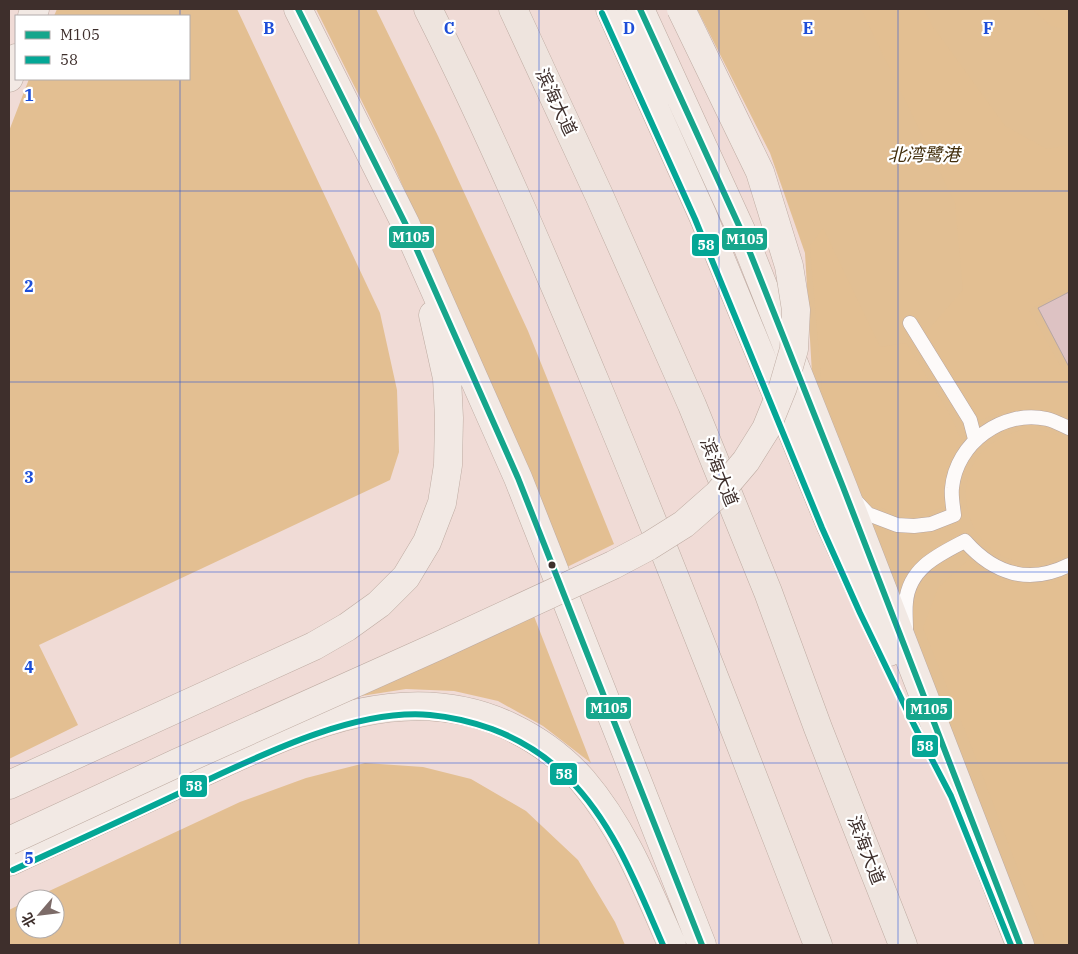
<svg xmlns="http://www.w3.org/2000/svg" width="1078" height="954" font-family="'IBM Plex Serif','Noto Sans SC',serif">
	<rect width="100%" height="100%" fill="#f0dbd6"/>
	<!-- green -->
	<path fill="#e2bf93" d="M697,9H1069V945H1033L813,391L805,253L770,153Z"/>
	<!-- forest -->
	<path fill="#e3bf92" d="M57,9H237L380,313L397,390L399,452L390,480L39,645L78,725L9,759V131L29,79H189V16H54Z
		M316,9H376L438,136L528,331L614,544L565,568L489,385L394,166Z
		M861,9H924L933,27L1005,126L1047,149L1069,145V287L1029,310L1066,376L1069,383V413L1068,414C1037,407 1010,408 980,420L924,335L963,290L955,203Z
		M1032,9H1069V31L1050,25Z
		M823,228L880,347L906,343L950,415L963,444C947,463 943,481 947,505C916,520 891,517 863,497L822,390L810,246Z
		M1026,429C1042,430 1055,432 1069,441V552C973,603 916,453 1026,429Z
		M968,560C999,585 1032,592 1069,576V641L1064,679L1067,726L1069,731V945H1047L969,740L923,628L938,588Z
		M532,611L591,763L543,726L498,701L454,691L406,689L361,696Z
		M365,763L423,767L471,779L526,811L578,860L615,922L625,945H9V910L25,902V929H55V899H32L240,802L306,778Z"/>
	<!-- building -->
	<path fill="#ddc2c3" stroke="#b6a6a4" d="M1069,292V367L1038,308Z"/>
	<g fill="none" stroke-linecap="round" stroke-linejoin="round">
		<!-- service casing -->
		<g stroke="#b5a5a2" stroke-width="15">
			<path id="service" d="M910,323L970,420L975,439
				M855,500L868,514L897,525L914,526L931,524L954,515C953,506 951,496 952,488C956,443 1003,409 1047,419C1055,421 1062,425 1069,428
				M906,629C906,620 905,611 906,602C909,568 938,555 965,541C994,574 1029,585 1069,565"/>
		</g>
		<!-- primary casing -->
		<g stroke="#beaba2" stroke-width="29">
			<path id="primary" d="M298,9L405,223L518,478L702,945
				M610,9L703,216L830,524L889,652
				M640,9L741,230L843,487L1020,945
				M32,16L35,9
				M9,78L16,58
				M9,785L314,646L347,627L379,604L406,577L427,542L442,503L448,465L449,418L447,378L433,315
				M9,862C70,834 131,806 191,778C291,733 401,674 511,727C538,740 563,758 583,781C624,829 647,888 672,945"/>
		</g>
		<!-- trunk casing -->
		<g stroke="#beaba2" stroke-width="29">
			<path id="trunk" d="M428,9C490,132 544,259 597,386C674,571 746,758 818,945
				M513,9L599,195L692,405L768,592L818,728L903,945"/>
		</g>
		<!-- service -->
		<use href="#service" stroke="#fdfaf9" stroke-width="14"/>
		<!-- primary -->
		<use href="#primary" stroke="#f2e9e4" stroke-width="28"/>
		<!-- trunk -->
		<use href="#trunk" stroke="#eee4de" stroke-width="28"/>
		<!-- primary-bridge casing -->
		<g stroke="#beaba2" stroke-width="29" stroke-linecap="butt">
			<path id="primary-bridge" d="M9,841L177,763L438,646L613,565L649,546L684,524L718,494L746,461L766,429L783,387L794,349L796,310L789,266L760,172L681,9"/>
		</g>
		<!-- primary-bridge -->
		<use href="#primary-bridge" stroke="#f2e9e4" stroke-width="28"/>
		<!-- bus-1 casing -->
		<g stroke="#fff" stroke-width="10">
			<path id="bus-1" d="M298,9L405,223L518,478L702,945
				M640,9L741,230L843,487L1020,945"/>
		</g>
		<!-- bus-2 casing -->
		<g stroke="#fff" stroke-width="10">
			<path id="bus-2" d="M602,13L695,219L822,528L860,613L914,725L951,796L1011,945
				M13,870C70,844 127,818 184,791C253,759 352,708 430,715C452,717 472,722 492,729C521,740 547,756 569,779C614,824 638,888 663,945"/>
		</g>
		<!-- bus-1 -->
		<use href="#bus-1" stroke="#16a68c" stroke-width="6"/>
		<!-- bus-2 -->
		<use href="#bus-2" stroke="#04a796" stroke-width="6"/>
	</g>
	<!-- grid -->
	<path fill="none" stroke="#1d4ed8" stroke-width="1" stroke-opacity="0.55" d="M180,9V16M359,9V945M539,9V945M719,9V945M898,9V945M180,79V945M9,191H1069M9,382H1069M9,572H1069M9,763H1069"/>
	<!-- markers -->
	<circle fill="#3e2f2c" stroke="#fff" stroke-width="2" cx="552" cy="565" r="4.5"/>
	<g text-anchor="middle" stroke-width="4.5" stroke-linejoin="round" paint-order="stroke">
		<!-- street labels -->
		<g font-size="18" fill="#3e2f2c" stroke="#fff">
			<text transform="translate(556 102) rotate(65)" y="6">滨海大道</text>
			<text transform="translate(719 472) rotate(68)" y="6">滨海大道</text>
			<text transform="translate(866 850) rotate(69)" y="6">滨海大道</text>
		</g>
		<!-- park labels -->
		<g font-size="18" font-style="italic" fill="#432f0d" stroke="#fff">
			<text x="924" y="161">北湾鹭港</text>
		</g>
	</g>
	<g font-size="16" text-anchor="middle" font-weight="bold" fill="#1d4ed8" stroke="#fff" stroke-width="4.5" stroke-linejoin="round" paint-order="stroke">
		<text x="269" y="34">B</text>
		<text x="449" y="34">C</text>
		<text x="629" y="34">D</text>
		<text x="808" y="34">E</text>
		<text x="988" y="34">F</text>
		<text x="29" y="101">1</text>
		<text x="29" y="292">2</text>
		<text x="29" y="483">3</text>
		<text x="29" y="673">4</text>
		<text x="29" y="864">5</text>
	</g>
	<g stroke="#fff" stroke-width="2">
		<rect x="388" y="225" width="47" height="24" rx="5" fill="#16a68c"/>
		<rect x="721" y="227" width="47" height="24" rx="5" fill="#16a68c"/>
		<rect x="691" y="233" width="29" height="24" rx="5" fill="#04a796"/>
		<rect x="585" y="696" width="47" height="24" rx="5" fill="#16a68c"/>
		<rect x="905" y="697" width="48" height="24" rx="5" fill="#16a68c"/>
		<rect x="911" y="734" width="28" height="24" rx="5" fill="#04a796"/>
		<rect x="549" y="762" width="29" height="24" rx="5" fill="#04a796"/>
		<rect x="179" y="774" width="29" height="24" rx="5" fill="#04a796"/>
	</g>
	<g font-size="14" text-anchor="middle" font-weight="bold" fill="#fff">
		<text x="411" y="242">M105</text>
		<text x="745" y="244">M105</text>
		<text x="706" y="250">58</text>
		<text x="609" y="713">M105</text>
		<text x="929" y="714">M105</text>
		<text x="925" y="751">58</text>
		<text x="564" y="779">58</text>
		<text x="194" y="791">58</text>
	</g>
	<!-- border -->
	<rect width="1078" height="954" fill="none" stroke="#3e2f2c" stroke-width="20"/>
	<!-- legend -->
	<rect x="15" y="15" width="175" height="65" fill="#ffffff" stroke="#b2acab"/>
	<rect x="25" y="31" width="25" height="8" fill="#16a68c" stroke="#b2acab"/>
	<text x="60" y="40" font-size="15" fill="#3e2f2c">M105</text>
	<rect x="25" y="56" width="25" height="8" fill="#04a796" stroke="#b2acab"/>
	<text x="60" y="65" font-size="15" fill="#3e2f2c">58</text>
	<!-- north arrow -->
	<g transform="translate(40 914) rotate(242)"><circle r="24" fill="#ffffff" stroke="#b2acab"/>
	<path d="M0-4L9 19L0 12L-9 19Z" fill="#7c6b68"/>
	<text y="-8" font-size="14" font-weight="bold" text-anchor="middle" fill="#3e2f2c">北</text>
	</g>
</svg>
